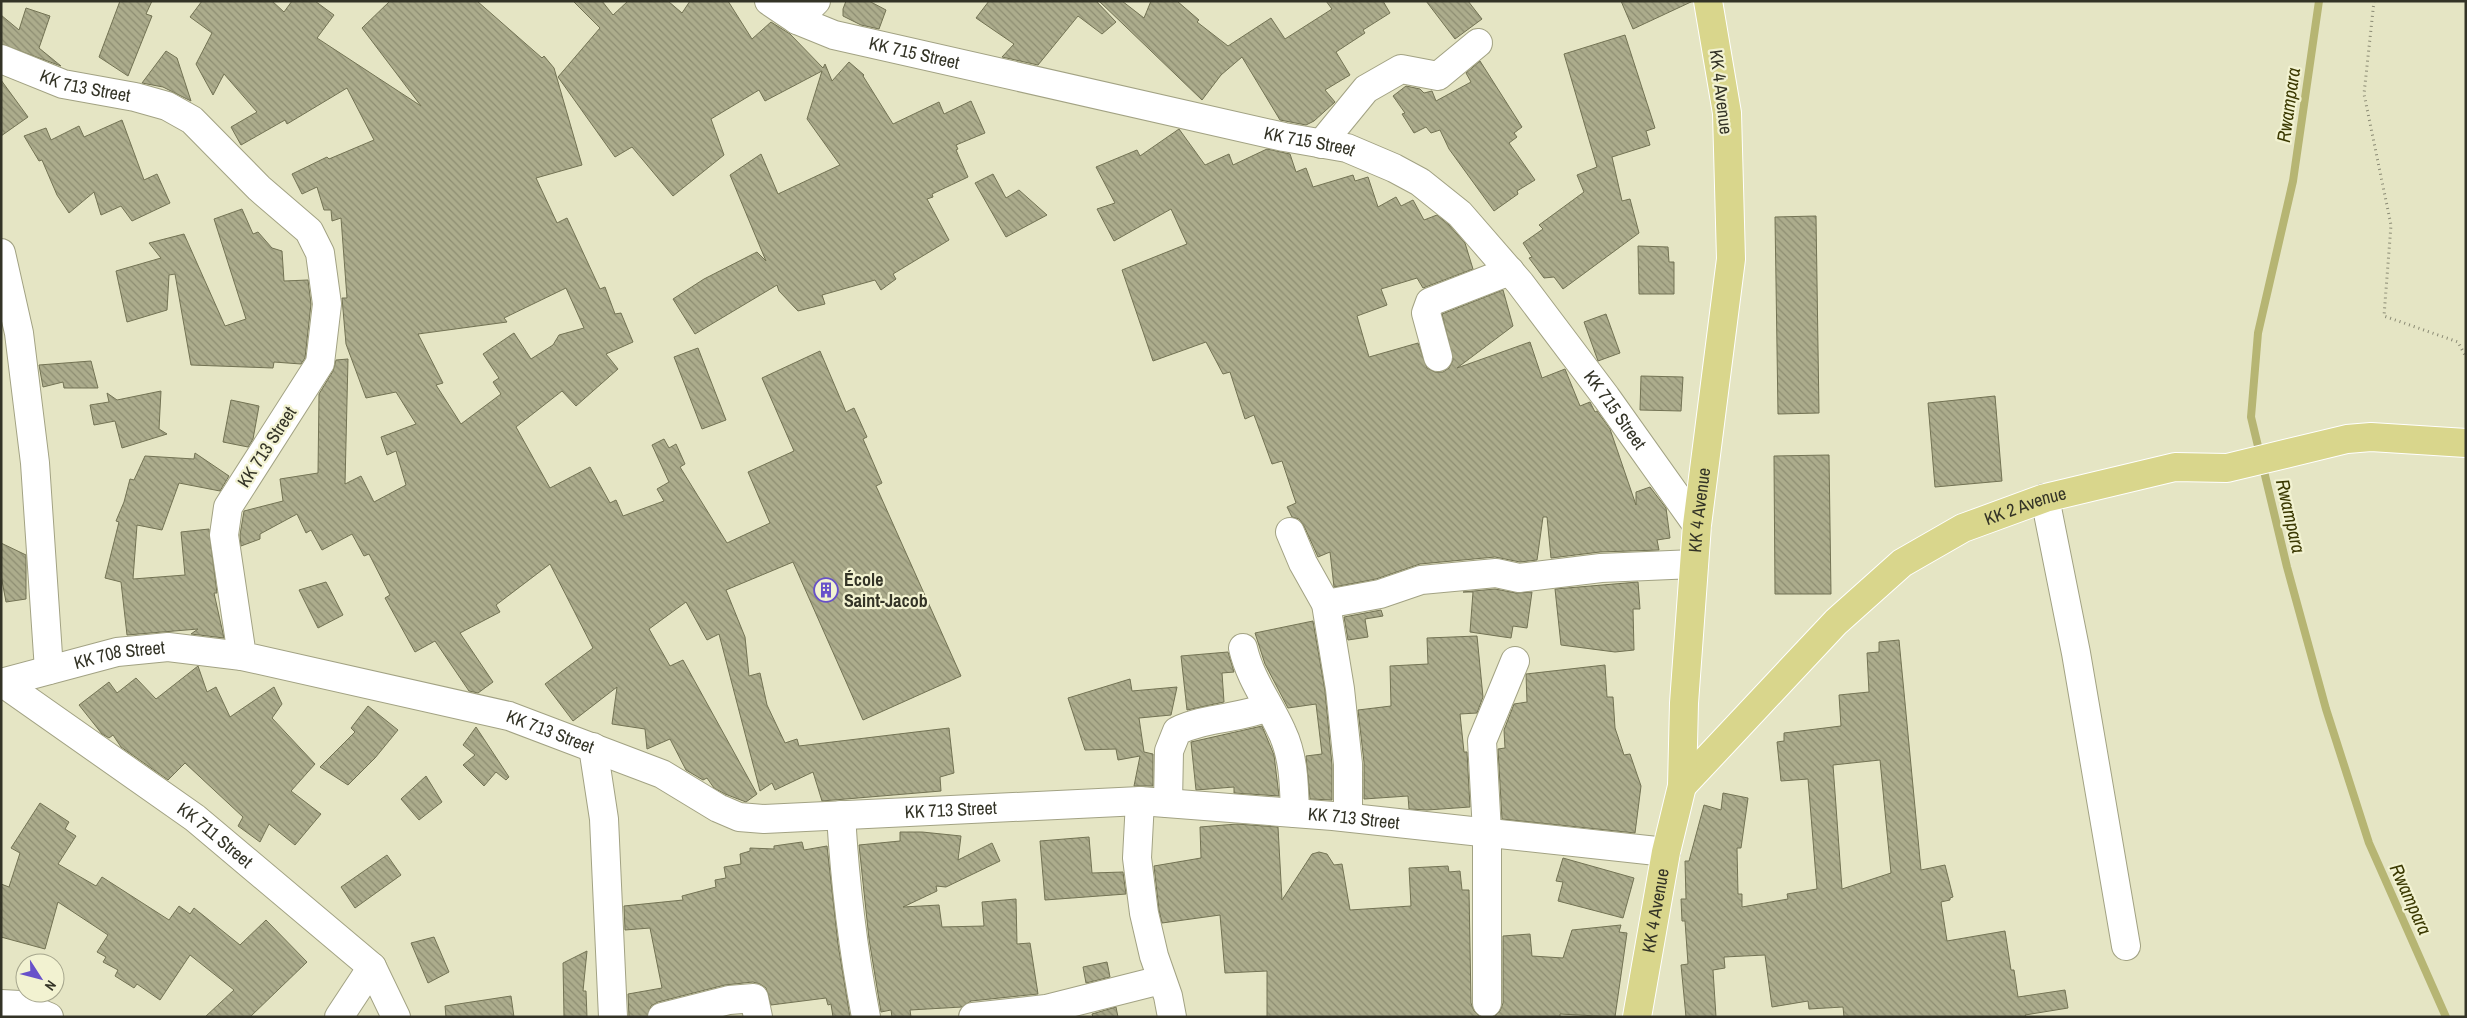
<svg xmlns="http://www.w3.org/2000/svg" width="2467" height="1018" font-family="'Archivo Narrow',sans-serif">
	<defs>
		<pattern id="building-back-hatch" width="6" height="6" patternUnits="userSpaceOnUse" patternTransform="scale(1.25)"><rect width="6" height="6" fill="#acac8c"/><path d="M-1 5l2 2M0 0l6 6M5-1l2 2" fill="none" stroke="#8d8d72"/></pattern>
	</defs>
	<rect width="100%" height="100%" fill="#e5e5c4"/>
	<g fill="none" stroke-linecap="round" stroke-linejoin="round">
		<!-- stream -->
		<path stroke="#b6b573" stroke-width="8" d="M2319,1L2293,181L2258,333L2251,417L2287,567L2326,709L2369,843L2446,1017"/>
	</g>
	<!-- building -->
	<path fill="url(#building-back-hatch)" stroke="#737354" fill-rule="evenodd" d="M120,1H152L146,14L152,16L128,76L99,57Z
		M202,1H272L284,12L292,1H315L334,15L317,38L421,106L362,28L390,1H477L542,58L544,56L554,68L582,165L536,178L557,223L567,218L600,289L605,287L615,314L621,313L633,342L606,354L618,369L576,406L562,391L516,427L550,488L590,467L610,503L616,500L623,516L664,501L657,489L669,482L652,445L664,439L669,448L676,444L685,464L680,467L727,543L770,523L748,472L794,451L762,378L820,351L846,412L854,408L867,437L863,439L882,483L876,486L961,676L863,720L793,562L726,590L745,637L749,676L760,673L767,705L785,743L797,739L799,746L949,728L954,773L940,777L941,791L822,801L813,772L775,790L772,783L760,791L719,634L707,640L686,602L649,629L670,666L683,660L757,794L746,802L725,794L714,788L707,778L703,780L686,770L670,739L647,749L645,729L612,724L617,687L573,721L545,684L593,648L550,564L496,605L500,612L460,633L493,682L478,693L469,691L435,641L415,652L385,598L390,595L369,554L364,556L352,534L322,550L311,530L306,533L297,514L260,534V539L241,546L240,535L244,511L283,501L280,479L318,473L319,394L333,371L336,360L348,359L345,484L361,476L374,502L406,485L396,451L387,455L381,437L416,424L396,392L366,398L346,344L342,298H347L341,218L332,221L331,210H324L317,187L302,194L292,174L327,157L329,159L374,140L347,88L287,124L285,120L241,145L231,127L257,112L224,74L213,95L196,64L212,33L190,17ZM566,288L584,328L559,335L553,345L531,359L514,333L483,354L499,378L493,382L501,394L461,424L436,385L443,383L418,334L507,322L504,318Z
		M573,1H602L613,15L628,1H668L682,13L690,1H728L752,39L771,22L790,34L823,68L825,64L832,81L849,62L864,75L863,76L893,124L939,102L944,114L971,101L985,133L956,145L958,149L956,150L968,177L932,194L933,197L927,199L949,240L893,274L896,279L881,290L875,280L822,295L825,304L798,311L779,291L777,285L695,334L673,299L704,279L757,252L766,261L730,175L761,154L778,194L840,165L807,119L822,71L765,101L759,90L711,119L724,155L673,196L632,147L615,157L558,77L600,28Z
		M846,1H869L886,10L879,29L861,25L843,16V9Z
		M989,1H1096L1116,22L1102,34L1078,16L1038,65L1002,57L1014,44L976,18Z
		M1099,1H1122L1144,18L1151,1H1177L1199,20L1197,22L1228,46L1271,18L1285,39L1332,9L1326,1H1383L1390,13L1363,30L1365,33L1336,52L1350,75L1325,90L1335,102L1314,121L1306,125L1280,120L1242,57L1221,75L1202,100Z
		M1426,1H1468L1482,19L1455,39Z
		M1621,1H1693L1633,29Z
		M26,8L50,16L39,48L61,66L1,44V15L19,30Z
		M1625,35L1655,128L1646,131L1650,145L1612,157L1622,201L1630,199L1639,233L1563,289L1554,277L1544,278L1529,258L1532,257L1523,243L1543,229L1539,225L1584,192L1577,175L1597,167L1564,54Z
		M166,51L177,58L191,101L163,87L142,83Z
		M1480,61L1522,127L1514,133L1517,137L1509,143L1535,180L1517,191L1518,194L1494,211L1449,149L1440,130L1431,133L1426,127L1414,133L1402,114L1405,113L1393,96L1406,86L1420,89L1424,93L1432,91L1436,101L1471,82L1466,73Z
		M1,80L28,117L1,136Z
		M122,120L144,180L157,174L170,203L132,221L121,206L101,215L94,192L69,213L57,195L42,160L39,161L24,136L46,128L51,140L79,126L84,137Z
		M1179,129L1205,165L1229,154L1233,165L1267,149L1290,154L1296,172L1306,168L1313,187L1353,175L1355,181L1368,177L1378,207L1396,197L1401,206L1413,200L1424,220L1437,215L1449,225L1465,243L1473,269L1423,288L1417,278L1381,289L1387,305L1357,316L1369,357L1418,343L1427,368L1435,372H1443L1449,368L1453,360L1442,314L1503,290L1513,326L1457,368L1530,342L1542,378L1565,369L1580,406L1590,402L1595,412L1597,411L1610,429L1636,505V492L1650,487L1666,508L1670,538L1657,540L1659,550L1600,552L1551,558L1547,517H1543L1537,560L1520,562L1495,557L1420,564L1376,579L1334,587L1330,552L1318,557L1304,526L1299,519L1292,517L1287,507L1296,503L1282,461L1272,464L1254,415L1245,419L1230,372L1223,374L1206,342L1153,361L1122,270L1187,244L1171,209L1114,241L1097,209L1115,203L1096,167L1137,150L1140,156Z
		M993,174L1006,198L1019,190L1047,215L1006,237L975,183Z
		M242,209L253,234L258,232L272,248L282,251L284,281L308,280L311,304L305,358L301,364L274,362L273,368L191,365L175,274L169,275L167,310L127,322L116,271L161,258L149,243L184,234L225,326L246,319L214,219Z
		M1816,216L1819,413L1778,414L1775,217Z
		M1638,246L1668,247L1669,262H1674V294H1639Z
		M1606,314L1620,353L1598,361L1584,322Z
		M698,348L726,420L702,429L674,357Z
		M91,361L98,388H64L63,382L43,387L39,365Z
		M1641,376L1683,377L1681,411L1640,410Z
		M161,391L159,429L167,434L122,448L115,421L94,425L90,405L109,402L107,393L117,400Z
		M1995,396L2002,481L1935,487L1928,403Z
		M231,400L259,406L253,439L248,447L223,442Z
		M195,453L229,476L220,491L179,483L162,530L137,525L133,579L185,575L181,532L209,529L217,593H214L224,638L191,634L198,629L127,635L121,582L105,578L119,522L116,521L124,502L130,479L134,480L145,456L194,459Z
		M1829,455L1831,594H1775L1774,456Z
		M1,543L26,555V599L6,602L1,575Z
		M326,582L343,615L318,628L299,590Z
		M1638,582L1640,609H1633L1634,650L1615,652L1561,645L1555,589Z
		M1495,589L1516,593L1532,592L1527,628L1513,626L1511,638L1470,632L1473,592H1463Z
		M1381,610L1383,616L1365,619L1368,637L1348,640L1344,617Z
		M1313,621L1325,691L1332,765V800L1310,799L1306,756L1322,754L1316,704L1288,708L1265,664L1255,633Z
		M1477,636L1483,697L1477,713L1460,714L1464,752H1467L1470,807L1427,810L1409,809L1408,796L1364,799V762L1358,710L1391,706L1390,666L1428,664L1427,638Z
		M1899,640L1921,870L1945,865L1953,897L1950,898V900L1941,902L1947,941L2005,931L2011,970H2014L2018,997L2065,990L2068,1008L2025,1015L2026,1017H1844L1843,1007L1809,1009L1808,1001L1772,1007L1765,955L1724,957L1725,968L1713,970L1716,1017H1686L1681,965L1688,964L1685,921H1682L1681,899H1686L1685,861H1689L1704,805L1721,810L1723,793L1748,798L1741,848H1737L1738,894H1742V907L1788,899L1787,894L1817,889L1808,779L1781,781L1777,742L1784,741V733L1841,726L1839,695L1869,692L1867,653L1879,652V642ZM1880,760L1891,873L1842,889L1833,765Z
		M1228,652L1234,672L1222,673L1224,702L1187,710L1181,656Z
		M1605,665L1607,697H1613L1615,728L1624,755L1630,754L1641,786L1635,833L1502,819L1498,749L1505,748L1504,730L1514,704L1527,702L1526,674Z
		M198,666L207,692L216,687L230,717L274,687L282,704L272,718L315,764L291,791L321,814L295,845L269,824L260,842L238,826L243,817L185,763L168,780L121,747L113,735L109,738L102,734L79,705L109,682L117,693L136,678L156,699Z
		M1130,679L1132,691L1177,687L1171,715L1139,718L1144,752L1153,754V786H1134L1140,756L1118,760L1116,749L1085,750L1068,698Z
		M368,706L398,730L375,758L348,785L320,767L355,732L351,728Z
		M1262,726L1274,755L1279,796L1234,793V787L1196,790L1191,742Z
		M476,727L509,777L506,780L496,772L484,786L463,765L475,755L463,745Z
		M426,776L442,802L419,820L401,799Z
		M40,803L69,822L65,829L76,836L58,864L96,886L102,877L169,920L179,906L190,914L194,908L240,945L266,920L307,962L250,1017H205L234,990L190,955L160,1000L137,984L134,988L115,976L118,970L103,962L106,957L97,952L108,935L58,902L45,949L1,937V884L9,887L20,853L11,848Z
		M1237,824L1278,827L1282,900L1312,854L1319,852L1327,854L1334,865L1342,864L1350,910L1411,906L1409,868L1448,866L1449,872L1460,871L1462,890H1469L1471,1003L1474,1011L1480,1017H1267V971L1225,973L1220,915L1162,923L1159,910L1154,866L1201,858L1200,827Z
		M900,832H922L961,836L958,860L992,843L1000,861L946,887L936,886L937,891L903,907L939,905L942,927L984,926L982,902L1016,899L1017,944L1030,943L1038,994L971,1001L962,1007L910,1010L911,1017H892L891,1010L881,1012L869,939L859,845L900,841Z
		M1089,837L1092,873L1123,872L1126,894L1045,900L1040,841Z
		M802,842L804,850L827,846L838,944L850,1017H833L831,1004L828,1005L826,998L771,1005L766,988L760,984L753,982L725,985L658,1002L651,1006L647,1017H629L628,994L662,988L650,928L625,930L624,906L683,900L682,896L716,887L715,880L726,878L724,867L741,864L740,854L750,851V848L774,849V846Z
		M387,855L401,875L355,908L341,887Z
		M1563,858L1634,878L1623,918L1558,901L1563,882L1556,881Z
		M1621,925L1619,932L1627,933L1615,1017L1560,1014V1017H1494L1500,1011L1503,1003V936L1530,934L1532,956L1563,958L1572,930Z
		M434,937L449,972L428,983L411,943Z
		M587,951L583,991H586L587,1017H564L563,963Z
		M1107,962L1110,977L1086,983L1083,967Z
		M511,996L514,1017H446L445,1006Z
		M1116,1007L1118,1017H1093L1092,1014Z"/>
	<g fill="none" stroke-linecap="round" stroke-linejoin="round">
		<!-- minor casing -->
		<g stroke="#a2a283" stroke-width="30">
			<g id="minor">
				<path id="s1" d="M769,1L797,20L834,35L1284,137L1347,148L1394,168L1420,182L1460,214L1520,283L1606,397L1697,525"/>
				<path d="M797,20L816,1"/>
				<path id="s2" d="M1,59L63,84L135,97L167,106L192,120L259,188L309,231L320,253L327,304L320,363L228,507L224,535L242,656L509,716L662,774L718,808L739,817L764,819L1140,801L1333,816L1666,852"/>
				<path d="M1321,144L1366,89L1401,69L1438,76L1478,43"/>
				<path d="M1,253L19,333L35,463L49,670"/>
				<path d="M1438,357L1426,313L1430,302L1510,271"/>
				<path d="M2045,498L2076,653L2126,946"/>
				<path d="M1290,532L1303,563L1326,604L1340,689L1348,764V817"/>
				<path d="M1326,604L1380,594L1421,580L1496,573L1519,578L1601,568L1694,564"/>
				<path d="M1243,648C1250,679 1269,703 1282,732C1294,757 1294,786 1295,813"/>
				<path id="s3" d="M1,683L117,652L168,647L242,656"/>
				<path id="s4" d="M3,683L195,818L372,967L396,1017"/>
				<path d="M593,747L604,819L613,1017"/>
				<path d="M1140,801L1137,858L1144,913L1154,956L1168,996L1172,1017"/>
				<path d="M1168,803L1169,751L1177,731C1206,717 1238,719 1268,707"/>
				<path d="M841,815C845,883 853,950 866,1017"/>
				<path d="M1487,1003V832L1482,741L1515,661"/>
				<path d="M1,1004L20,1005L49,1017"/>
				<path d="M339,1017L372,967"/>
				<path d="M662,1017L729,1000L754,998L758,1017"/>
				<path d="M973,1017L1046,1009L1161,980"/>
			</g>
		</g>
		<!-- major casing -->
		<g stroke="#fff" stroke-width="30">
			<g id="major">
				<path id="s5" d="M1682,786L1836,622L1902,563L1963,528L2045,498L2175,467L2227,468L2347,439L2371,437L2466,443"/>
				<path id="s6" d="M1637,1017L1666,852L1682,786L1684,703L1697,525L1731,259L1727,113L1708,1"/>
			</g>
		</g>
		<!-- path -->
		<path stroke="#8a8a74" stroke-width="3" stroke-dasharray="1 4" stroke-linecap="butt" d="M2374,1L2364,94L2391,225L2384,316L2458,342L2466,357"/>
		<!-- minor -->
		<use href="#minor" stroke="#fff" stroke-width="28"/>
		<!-- major -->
		<use href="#major" stroke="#d9d68c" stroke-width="28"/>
	</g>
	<!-- icons -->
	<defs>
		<g id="building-ring" transform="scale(1.25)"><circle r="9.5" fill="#f2f2d1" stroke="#6851ca" stroke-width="1.5"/><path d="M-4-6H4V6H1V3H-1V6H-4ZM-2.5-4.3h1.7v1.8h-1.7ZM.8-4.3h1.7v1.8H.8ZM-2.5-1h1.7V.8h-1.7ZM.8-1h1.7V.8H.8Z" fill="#6851ca"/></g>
	</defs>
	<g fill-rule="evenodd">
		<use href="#building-ring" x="826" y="590"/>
	</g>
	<g text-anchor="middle" stroke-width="4.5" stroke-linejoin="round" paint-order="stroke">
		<!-- street labels -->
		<g font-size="18" fill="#333326" stroke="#f2f2d1">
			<text dy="6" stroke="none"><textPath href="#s1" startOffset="156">KK 715 Street</textPath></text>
			<text dy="6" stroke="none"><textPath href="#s2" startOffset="89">KK 713 Street</textPath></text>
			<text transform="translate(1721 92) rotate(83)" y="6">KK 4 Avenue</text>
			<text dy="6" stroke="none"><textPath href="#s1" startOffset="561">KK 715 Street</textPath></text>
			<text dy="6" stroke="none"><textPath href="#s1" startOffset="981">KK 715 Street</textPath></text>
			<text transform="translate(267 447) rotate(-57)" y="6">KK 713 Street</text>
			<text dy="6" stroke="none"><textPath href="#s5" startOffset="450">KK 2 Avenue</textPath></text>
			<text dy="6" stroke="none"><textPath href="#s6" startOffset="512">KK 4 Avenue</textPath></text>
			<text dy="6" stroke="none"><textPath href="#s3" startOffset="122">KK 708 Street</textPath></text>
			<text dy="6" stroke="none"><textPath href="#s2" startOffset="1138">KK 713 Street</textPath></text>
			<text dy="6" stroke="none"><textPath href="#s2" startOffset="1558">KK 713 Street</textPath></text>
			<text dy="6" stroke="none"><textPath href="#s2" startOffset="1962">KK 713 Street</textPath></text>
			<text dy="6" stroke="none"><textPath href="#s4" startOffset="261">KK 711 Street</textPath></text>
			<text dy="6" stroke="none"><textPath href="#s6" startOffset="108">KK 4 Avenue</textPath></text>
		</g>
		<!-- poi labels -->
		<g font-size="18" font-weight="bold" fill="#333326" stroke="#f2f2d1" text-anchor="start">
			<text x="844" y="586">École<tspan x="844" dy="21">Saint-Jacob</tspan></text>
		</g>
		<!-- water labels -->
		<g font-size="19" font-style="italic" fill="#3b3902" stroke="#f2f2d1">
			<text transform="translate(2288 105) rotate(-82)" y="7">Rwampara</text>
			<text transform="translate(2291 516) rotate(77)" y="7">Rwampara</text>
			<text transform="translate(2411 899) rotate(66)" y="7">Rwampara</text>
		</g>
	</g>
	<!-- border -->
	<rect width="2467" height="1018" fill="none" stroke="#333326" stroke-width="5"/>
	<!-- north arrow -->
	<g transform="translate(40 978) rotate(126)"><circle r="24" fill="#f2f2d1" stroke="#a6a68d"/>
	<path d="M0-4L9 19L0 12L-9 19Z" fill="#6851ca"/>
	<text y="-8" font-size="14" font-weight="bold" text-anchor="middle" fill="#333326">N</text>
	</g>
</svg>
